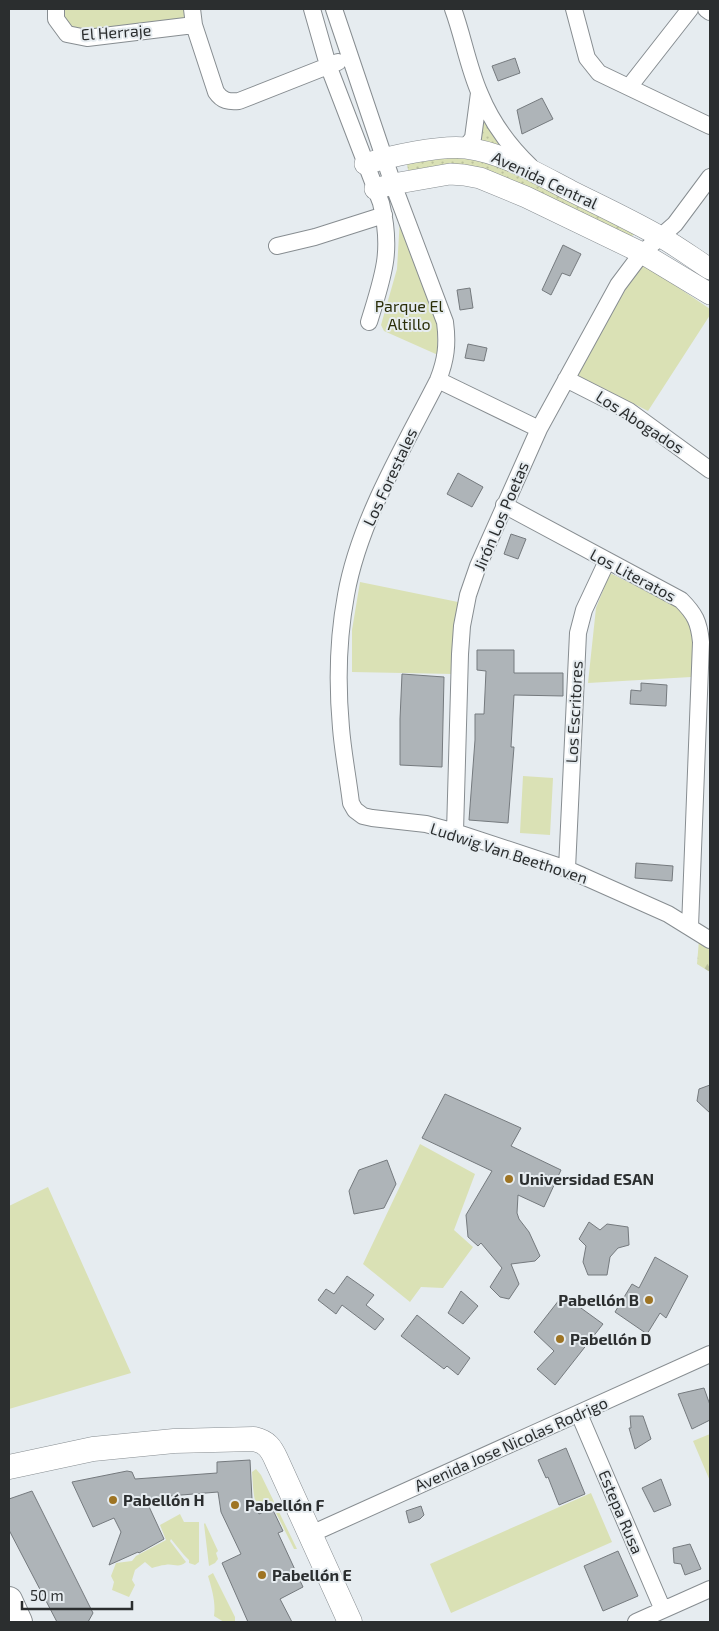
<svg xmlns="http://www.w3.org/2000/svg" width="719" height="1631" font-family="'Exo 2',sans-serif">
	<defs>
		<pattern id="grass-dots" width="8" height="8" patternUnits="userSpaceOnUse" patternTransform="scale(1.25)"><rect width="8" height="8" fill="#dae1b5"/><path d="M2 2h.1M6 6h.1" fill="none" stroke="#bbc19c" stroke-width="1.8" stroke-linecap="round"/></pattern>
		<pattern id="forest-firs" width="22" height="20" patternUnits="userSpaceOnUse" patternTransform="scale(1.25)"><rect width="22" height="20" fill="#dae1b5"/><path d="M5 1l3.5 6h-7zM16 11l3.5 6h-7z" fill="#bbc19c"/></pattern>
	</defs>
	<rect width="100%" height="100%" fill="#e6ecf0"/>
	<!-- grass -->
	<path fill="url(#grass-dots)" d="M489,122L506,153L479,142L483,123Z
		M459,156L490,161L637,232L627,240L489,173L409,175L407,164Z"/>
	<!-- forest -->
	<path fill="url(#forest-firs)" d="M699,940L710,948V972L697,964Z"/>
	<!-- park -->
	<path fill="#dae1b5" d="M56,9H192L194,25L67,34Z
		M400,218L437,324L438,355L384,331L381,325L397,269Z
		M642,263L710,309V315L648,411L577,375L638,267Z
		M610,573L686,611L695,631L691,677L588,683L596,608Z
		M360,582L458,602L453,674L352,672V630Z
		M523,776L553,778L550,835L520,833Z
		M420,1144L475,1174L454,1230L473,1247L443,1288L421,1287L410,1302L363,1264Z
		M48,1187L131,1373L9,1409V1206Z
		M710,1434V1481L693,1441Z
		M256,1469L261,1475L297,1549H294L271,1503L258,1510C253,1498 253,1484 252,1472Z
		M591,1493L612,1542L451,1613L430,1564Z
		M180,1514L184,1522H199V1562L195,1565L189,1563V1560L184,1555L171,1539L170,1541L186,1562C178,1569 174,1563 165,1565C161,1565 156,1567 152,1568L145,1562L135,1570L132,1580L135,1585L129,1597L112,1590L114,1582L111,1576L116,1563L132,1561L136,1556L166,1540L160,1525Z
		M205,1523L218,1551L216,1553L218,1559L215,1563L209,1566L204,1524Z
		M213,1573L235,1617V1622H224L214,1616C216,1603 212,1589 208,1576Z"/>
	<!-- building -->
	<path fill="#aeb4b8" stroke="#757a7e" d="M515,58L520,73L498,81L492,66Z
		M542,98L553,119L522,134L517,110Z
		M563,245L581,254L570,276L562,273L551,295L542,290Z
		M470,288L473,308L460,310L457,290Z
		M468,344L487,348L484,361L465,358Z
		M458,473L483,487L472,507L447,494Z
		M511,534L526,539L518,559L504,554Z
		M477,650H514V673H563V696L514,695L511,747H514L508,823L469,820L475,740V714H484L486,671L477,670Z
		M402,674L444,677L442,767L400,765V719Z
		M641,683L667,685L666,706L630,704L631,690L641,691Z
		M636,863L673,866L672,881L635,878Z
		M710,1085V1113L697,1101L699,1089Z
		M445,1094L521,1128L511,1146L561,1170L544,1207L518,1195L517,1213L519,1219L529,1232L540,1256L535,1261L511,1264L519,1284L509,1299L500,1297L490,1287L502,1268L481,1243L478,1246L468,1237L466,1215L492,1171L422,1138Z
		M387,1160L396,1184L384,1208L354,1214L349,1191L359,1170Z
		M589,1222L600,1230L607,1224L628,1227L629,1245L618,1248L610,1257L607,1275H588L583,1262L586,1246L579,1239Z
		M655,1257L688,1276L666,1318L660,1313L647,1334L615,1312L632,1284L639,1288Z
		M347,1276L374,1295L366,1305L384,1319L375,1330L342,1305L336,1314L318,1300L326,1289L334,1294Z
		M461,1291L478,1306L463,1324L448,1313Z
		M563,1295L603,1324L555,1385L537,1369L554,1351L534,1332Z
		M417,1315L470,1358L458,1375L447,1366L444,1369L401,1336Z
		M704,1388L710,1405V1420L692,1429L678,1394Z
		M630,1416H643L651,1439L635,1449L629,1428H631Z
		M566,1448L585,1494L559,1505L548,1477L546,1478L538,1460Z
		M250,1460L252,1499L259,1514L272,1508L283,1531L278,1533L303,1587L280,1599L292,1622H248L222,1563L241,1554L221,1512L218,1492L145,1498L164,1539L139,1553L138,1552L109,1565L121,1532L114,1518L93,1527L72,1482L127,1471L132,1472L135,1479L217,1473V1462Z
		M661,1479L671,1505L654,1512L642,1488Z
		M32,1491L93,1613L88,1622H57L9,1530V1499Z
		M421,1506L424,1515L420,1519L409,1523L406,1511Z
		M690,1544L701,1569L685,1575L681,1564L674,1563L673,1548Z
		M618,1551L638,1596L603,1611L584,1566Z"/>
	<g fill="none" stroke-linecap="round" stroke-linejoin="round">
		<!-- minor casing -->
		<g stroke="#878d91" stroke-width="18">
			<path id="minor" d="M56,9V19L67,34L87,38L194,25
				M192,9L194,25L216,92C222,101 229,102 239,101L338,62
				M312,9L328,65L381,203C393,252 383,276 369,322
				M334,9L393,184L445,322C448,344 446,360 438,380C404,447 359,521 346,595C338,638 337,684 341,728C343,753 348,778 351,803L355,810L363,816L372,818L426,824L455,832L567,869L668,914L710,940
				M453,9C463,36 468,67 480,94C491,121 509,146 530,166
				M574,9L587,58L599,73L710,126
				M706,9L710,12
				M629,87L690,9
				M465,148L473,138L479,93
				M277,246L315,237L384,215
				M566,379L629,411L710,470
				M438,380L539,429
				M504,505L681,600C695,614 699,622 701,642L690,927
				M455,832L460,654L462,626L468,595L478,566L539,429L618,285L642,253L675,224L710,177
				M567,869L578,633L584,610L607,561
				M579,1414L663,1610
				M311,1534L710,1354
				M636,1622L710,1589"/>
		</g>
		<!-- tertiary casing -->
		<g stroke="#878d91" stroke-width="22">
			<path id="tertiary" d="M365,164C391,156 440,145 466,148C504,153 538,174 571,191C601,206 631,220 659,236C677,246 693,258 710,269
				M375,189L393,184L450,174L464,175L480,178L526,197L642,253L710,294"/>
		</g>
		<!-- secondary casing -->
		<g stroke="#878d91" stroke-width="25">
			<path id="secondary" d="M9,1467L93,1449L174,1441L254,1439C267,1442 271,1448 276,1459L350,1622"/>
		</g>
		<!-- primary casing -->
		<g stroke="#878d91" stroke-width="28">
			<path id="primary" d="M9,1600L19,1622"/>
		</g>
		<!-- minor -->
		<use href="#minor" stroke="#fff" stroke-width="16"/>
		<!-- tertiary -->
		<use href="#tertiary" stroke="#fff" stroke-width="21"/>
		<!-- secondary -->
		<use href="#secondary" stroke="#fff" stroke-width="24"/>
		<!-- primary -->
		<use href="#primary" stroke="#fff" stroke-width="26"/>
	</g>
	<!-- markers -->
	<g fill="#9e7423" stroke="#e6ecf0" stroke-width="2">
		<circle cx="509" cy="1179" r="5"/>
		<circle cx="649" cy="1300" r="5"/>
		<circle cx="560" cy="1339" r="5"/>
		<circle cx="113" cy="1500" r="5"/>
		<circle cx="235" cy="1505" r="5"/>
		<circle cx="262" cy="1575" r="5"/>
	</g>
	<g text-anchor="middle" stroke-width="4" stroke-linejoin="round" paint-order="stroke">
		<!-- street labels -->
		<g font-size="16" fill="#2b2e2f" stroke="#e6ecf0">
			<text transform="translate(116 32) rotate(-4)" y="6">El Herraje</text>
			<text transform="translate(545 180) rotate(25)" y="6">Avenida Central</text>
			<text transform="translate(640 422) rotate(33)" y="6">Los Abogados</text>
			<text transform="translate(390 477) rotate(-65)" y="6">Los Forestales</text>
			<text transform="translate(501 516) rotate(-67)" y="6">Jirón Los Poetas</text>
			<text transform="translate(633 575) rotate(28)" y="6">Los Literatos</text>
			<text transform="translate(574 712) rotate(-87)" y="6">Los Escritores</text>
			<text transform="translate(509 853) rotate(18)" y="6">Ludwig Van Beethoven</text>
			<text transform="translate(511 1444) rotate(-24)" y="6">Avenida Jose Nicolas Rodrigo</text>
			<text transform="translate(621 1512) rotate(67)" y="6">Estepa Rusa</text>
		</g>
		<!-- park labels -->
		<g font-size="16" fill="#2a2e07" stroke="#e6ecf0">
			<text x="409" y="312">Parque El<tspan x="409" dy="18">Altillo</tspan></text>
		</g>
		<!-- poi labels -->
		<g font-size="16" font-weight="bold" fill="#2b2e2f" stroke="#e6ecf0" text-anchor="start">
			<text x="519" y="1185">Universidad ESAN</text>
			<text x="639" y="1306" text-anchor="end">Pabellón B</text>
			<text x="570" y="1345">Pabellón D</text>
			<text x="123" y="1506">Pabellón H</text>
			<text x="245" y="1511">Pabellón F</text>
			<text x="272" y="1581">Pabellón E</text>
		</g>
	</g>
	<!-- border -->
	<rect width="719" height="1631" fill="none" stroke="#2b2e2f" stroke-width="20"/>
	<!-- scale -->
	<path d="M22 1601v8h110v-8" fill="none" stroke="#2b2e2f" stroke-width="2.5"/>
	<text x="30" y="1601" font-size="15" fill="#2b2e2f" stroke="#e6ecf0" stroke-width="4" paint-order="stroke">50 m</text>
</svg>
